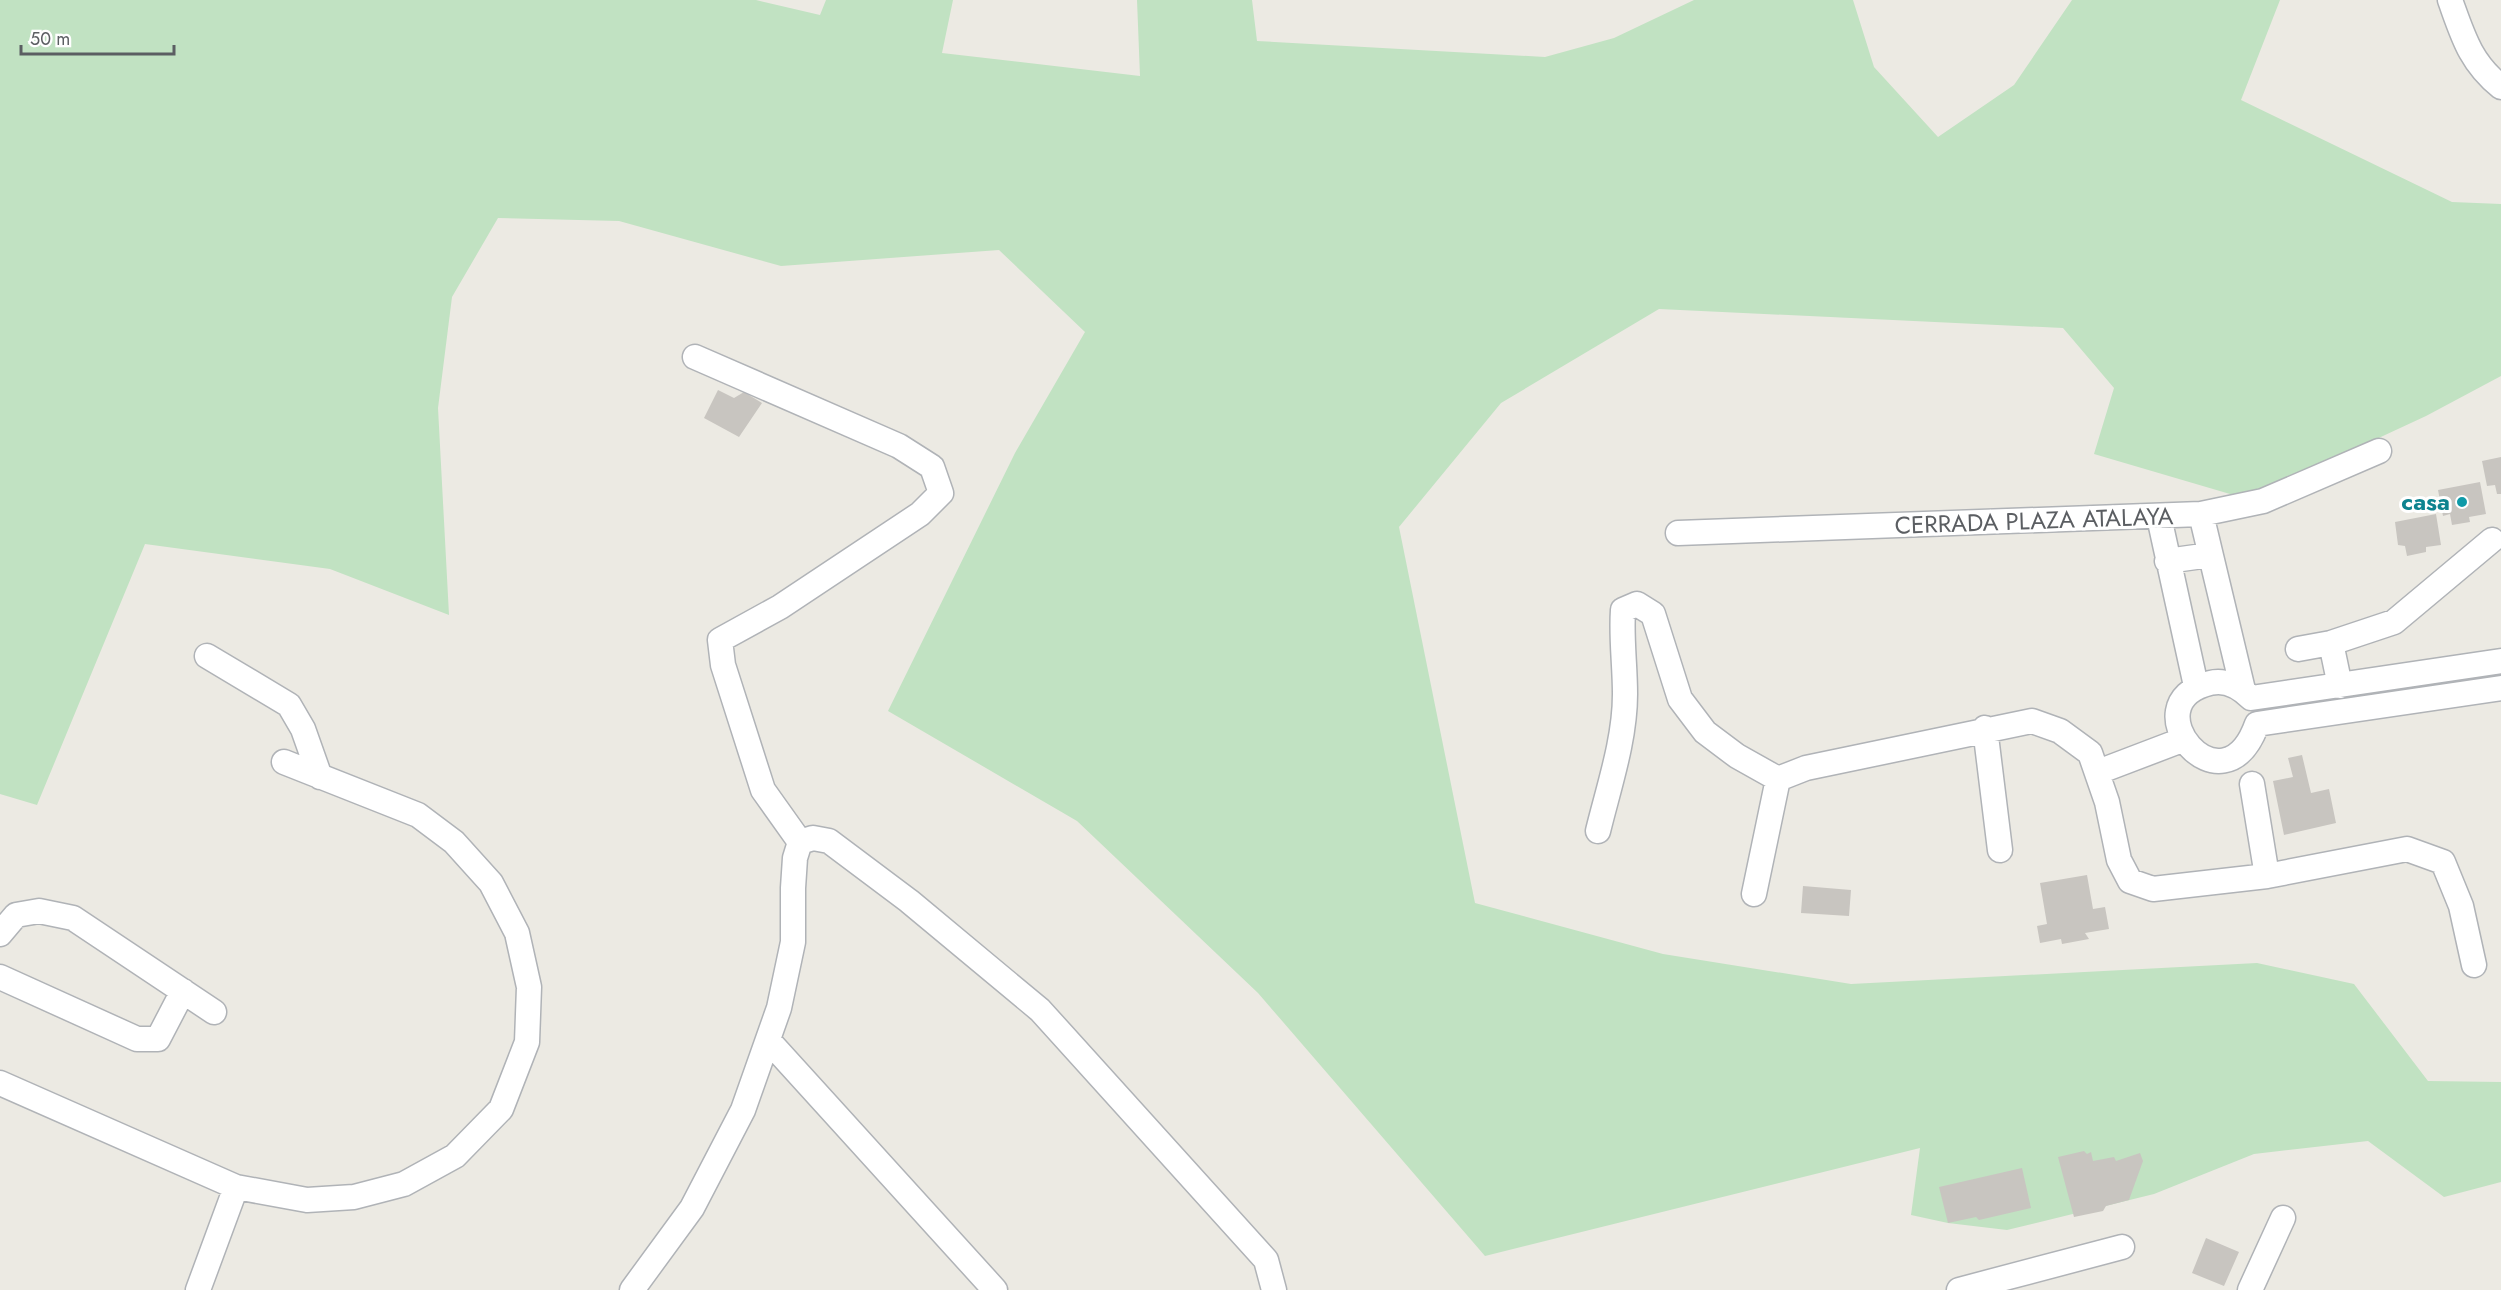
<svg xmlns="http://www.w3.org/2000/svg" width="2501" height="1290" font-family="Jost,sans-serif">
	<rect width="100%" height="100%" fill="#eceae3"/>
	<!-- green -->
	<path fill="#c1e2c2" d="M0,0H756L820,15L826,0H953L942,53L1140,76L1137,0H1252L1257,41L1545,57L1614,38L1694,0H1853L1874,67L1938,137L2014,85L2072,0H2280L2241,100L2452,202L2501,204V376L2426,416L2247,499L2094,454L2114,388L2063,328L1659,309L1501,403L1399,527L1475,903L1663,954L1851,984L2257,963L2354,984L2428,1081L2501,1082V1182L2444,1197L2368,1141L2254,1154L2154,1194L2007,1230L1948,1223L1911,1215L1920,1148L1485,1256L1258,993L1077,821L888,711L1015,453L1085,332L999,250L781,266L619,221L498,218L452,297L438,408L449,615L330,569L145,544L37,805L0,794Z"/>
	<!-- building -->
	<path fill="#c8c5c0" d="M718,390L734,398L744,392L762,403L739,437L704,418Z
		M2501,457V494H2497L2495,485L2487,486L2482,461Z
		M2480,482L2486,514L2469,517L2470,522L2452,525L2450,514L2443,516L2438,490Z
		M2436,514L2441,545L2426,547V552L2407,556L2405,546L2398,545L2395,522Z
		M2302,755L2311,793L2329,789L2336,823L2284,835L2273,781L2293,777L2288,758Z
		M2087,875L2093,909L2105,907L2109,929L2085,933L2089,939L2062,944L2061,939L2040,943L2037,926L2047,924L2040,883Z
		M1803,886L1851,890L1849,916L1801,913Z
		M2084,1151L2087,1154L2091,1152L2093,1161L2114,1157L2116,1161L2140,1153L2143,1161L2129,1200L2106,1206L2103,1211L2074,1217L2058,1157Z
		M2022,1168L2031,1208L1979,1220L1976,1217L1948,1223L1939,1187Z
		M2206,1238L2239,1252L2224,1286L2192,1273Z"/>
	<g fill="none" stroke-linecap="round" stroke-linejoin="round">
		<!-- minor casing -->
		<g stroke="#b0b3b7" stroke-width="27">
			<path id="minor" d="M2450,0C2463,36 2470,62 2501,87
				M695,357L899,446L932,467L941,493L920,514L780,607L720,640L723,665L763,790L800,842
				M2201,514L2243,690
				M2159,517L2196,686
				M1678,533L2201,514L2263,501L2379,451
				M2167,561L2210,555
				M2331,643L2340,686
				M2298,649L2331,643L2394,622L2492,540
				M207,656L289,705L303,729L320,777
				M2501,661L2251,698C2240,687 2225,679 2210,683C2128,703 2223,819 2257,724L2501,688
				M1985,728L2000,850
				M2098,772L2182,740
				M2252,784L2267,876
				M1598,831C1609,786 1625,740 1625,694C1625,665 1621,638 1623,610L1637,604L1653,614L1680,699L1705,732L1737,756L1778,779
				M800,842L813,838L829,841L909,901L1040,1010L1266,1260L1274,1290
				M1754,894L1778,779L1806,768L2032,721L2060,731L2090,753L2107,802L2119,860L2130,881L2153,889L2267,876L2407,849L2443,862L2461,906L2474,965
				M0,934L16,915L39,911L73,918L214,1012
				M0,977L137,1039H158L183,991
				M768,1040L995,1290
				M0,1083L236,1187L307,1200L354,1197L404,1184L455,1156L501,1109L527,1042L529,987L517,933L491,883L454,842L418,815L284,762
				M198,1290L236,1187
				M632,1290L692,1208L743,1110L779,1008L793,942V888L795,858L800,842
				M1959,1290L2122,1247
				M2250,1290L2283,1218"/>
		</g>
		<!-- minor -->
		<use href="#minor" stroke="#fff" stroke-width="24"/>
	</g>
	<!-- markers -->
	<circle fill="#0f9aa8" stroke="#fff" stroke-width="2" cx="2462" cy="502" r="6"/>
	<g text-anchor="middle" stroke-width="6" stroke-linejoin="round" paint-order="stroke">
		<!-- culture labels -->
		<g font-size="24" font-weight="bold" fill="#0d838f" stroke="#fff" text-anchor="end">
			<text x="2450" y="510">casa</text>
		</g>
		<!-- street labels -->
		<g font-size="24" fill="#5b5e62" stroke="#fff">
			<text transform="translate(2034 521) rotate(-2)" y="8">CERRADA PLAZA ATALAYA</text>
		</g>
	</g>
	<!-- scale -->
	<path d="M21 45v9h153v-9" fill="none" stroke="#5b5e62" stroke-width="3"/>
	<text x="30" y="45" font-size="18" fill="#5b5e62" stroke="#ffffff" stroke-width="4.5" paint-order="stroke">50 m</text>
</svg>
